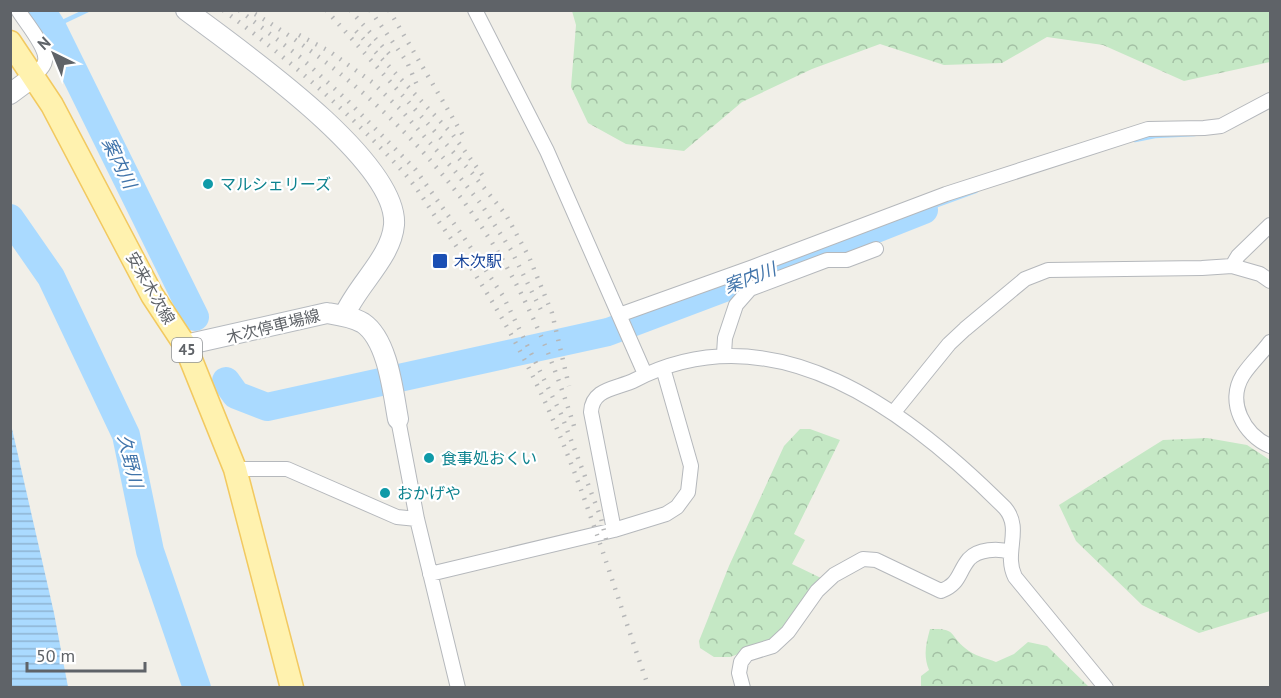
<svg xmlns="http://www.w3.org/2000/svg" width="1281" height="698" font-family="'PT Sans','Noto Sans JP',sans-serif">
	<defs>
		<pattern id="forest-crowns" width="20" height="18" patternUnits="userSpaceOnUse" patternTransform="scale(1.5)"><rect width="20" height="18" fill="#c5e8c5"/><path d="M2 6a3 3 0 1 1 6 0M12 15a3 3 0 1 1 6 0" fill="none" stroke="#a3c0a4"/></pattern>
		<pattern id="water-rules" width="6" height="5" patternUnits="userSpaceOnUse" patternTransform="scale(1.5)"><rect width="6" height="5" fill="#aadaff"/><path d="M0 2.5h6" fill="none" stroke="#8eb4d2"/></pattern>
	</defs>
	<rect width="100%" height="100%" fill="#f1efe8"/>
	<!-- forest -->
	<path fill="url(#forest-crowns)" d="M572,11H1270V62L1184,81L1103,45L1047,37L1002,63L944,65L880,44L812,69L742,102L684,151L626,144L588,123L571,87L576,25Z
		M800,429H810L840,440L794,534L805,540L792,564L821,578L787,628L772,642L730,657H714L700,648L699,641L729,566L784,446Z
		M1207,438L1247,445L1270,460V611L1199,633L1142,605L1076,541L1059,505L1163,440Z
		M930,629C957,628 949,635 965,648C974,656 986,658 996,662L1014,654L1028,642L1047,646L1089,687H921V676L929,670C923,655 926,644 930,629Z"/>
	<!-- water -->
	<path fill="url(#water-rules)" d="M10,420L54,613L68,687H11Z"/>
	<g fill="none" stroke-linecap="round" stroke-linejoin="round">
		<!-- stream -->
		<path stroke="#aadaff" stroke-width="4.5" d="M52,27L88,10
			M1135,140L1155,136L1195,134
			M924,210L976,191"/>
		<!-- river -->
		<path stroke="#aadaff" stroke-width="28" d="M41,10L52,27L195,317
			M10,218L51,277L126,435L150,551L197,688
			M226,381L236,395L267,407L608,332L775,269L924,210"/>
		<!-- street casing -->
		<g stroke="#b5b8bc" stroke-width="16">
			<path id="street" d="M18,10C25,22 48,48 45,61C44,68 37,72 33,77
				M475,10L547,151L645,374
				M1232,266L1238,256L1270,225
				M619,315L753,267L946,194L1148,129L1204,128L1221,126L1270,100
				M1270,342C1262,353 1251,363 1243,375C1226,402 1244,435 1270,446
				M724,354L725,338L736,305L750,289L827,260H847L876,249
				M894,412L949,344L965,329L1025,279L1048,270L1202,268L1232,266L1260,274L1270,281
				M398,419L417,519L458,688
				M235,469H287L397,517L417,519
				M614,530L591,412C592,388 617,389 635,380C775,308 909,412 1005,508C1023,529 1003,553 1015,577L1106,688
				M430,574L614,530L666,514L677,507L688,492L691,466L663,368
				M743,688L739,673L741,662L747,654L773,646L788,632L817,591L834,575L863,559L876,560L941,591C960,584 958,572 969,559C978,549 998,548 1010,552"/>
		</g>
		<!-- secondary casing -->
		<g stroke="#b6babf" stroke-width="22">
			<path id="secondary" d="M186,10C235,47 399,160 394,225C391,258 357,285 344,316
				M10,94L33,77
				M185,345L327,313C339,315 353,317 363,323C388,340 393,392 398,419"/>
		</g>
		<!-- primary casing -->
		<g stroke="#f2c960" stroke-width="25">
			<path id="primary" d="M10,42L52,105L152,295L185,345L235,469L292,688"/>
		</g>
		<!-- street -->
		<use href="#street" stroke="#fff" stroke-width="14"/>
		<!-- secondary -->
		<use href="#secondary" stroke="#fff" stroke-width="20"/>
		<!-- primary -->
		<use href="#primary" stroke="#fff2af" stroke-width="22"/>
		<!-- rail -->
		<path stroke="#b6b7b8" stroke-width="4.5" stroke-dasharray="1.5 8" stroke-linecap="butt" d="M223,10C289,59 350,113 405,174C418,189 428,206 439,222C478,275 511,330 539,389C585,485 613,588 649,688
			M239,10L300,57L347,100L415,169L467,242L503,296L561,414L601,518L607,543
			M326,10L472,173L506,215L529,257L552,313L569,386
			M350,10L390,55
			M370,10L407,62L417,85
			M389,10L464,137
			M255,14C344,67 428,145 485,232C525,291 553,359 574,426
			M356,31L453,135L486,180
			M299,35L329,51L372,82L401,110L454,170L481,204L511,250L544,316"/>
	</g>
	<!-- markers -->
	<g fill="#0f9aa8" stroke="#fff" stroke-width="2">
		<circle cx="208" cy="184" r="6"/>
		<circle cx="429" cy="458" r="6"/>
		<circle cx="385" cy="493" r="6"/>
	</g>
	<rect fill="#1a4fb4" stroke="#fff" stroke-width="2" x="432" y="253" width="16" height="16" rx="3"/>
	<g text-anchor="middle" stroke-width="4.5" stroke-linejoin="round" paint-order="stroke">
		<!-- shield labels -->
		<rect fill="#fff" stroke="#8f9295" stroke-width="1.5" x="172" y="338" width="30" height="24" rx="4.5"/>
		<g font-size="15" font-weight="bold" fill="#5f6368">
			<text x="187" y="355">45</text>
		</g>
		<!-- culture labels -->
		<g font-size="16" fill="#0d838f" stroke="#fff" text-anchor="start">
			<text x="220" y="190">マルシェリーズ</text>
			<text x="441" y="464">食事処おくい</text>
			<text x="397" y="499">おかげや</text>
		</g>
		<!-- transit labels -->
		<g font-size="16" fill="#164399" stroke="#fff" text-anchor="start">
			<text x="454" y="267">木次駅</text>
		</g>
		<!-- street labels -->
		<g font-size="16" fill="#5f6368" stroke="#fff">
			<text transform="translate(151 288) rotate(60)" y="6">安来木次線</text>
			<text transform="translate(273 326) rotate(-14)" y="6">木次停車場線</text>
		</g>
		<!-- water labels -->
		<g font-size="18" font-style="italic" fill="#4174aa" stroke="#fff">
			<text transform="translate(119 163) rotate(64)" y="6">案内川</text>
			<text transform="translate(750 278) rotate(-21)" y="6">案内川</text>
			<text transform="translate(130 461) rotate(76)" y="6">久野川</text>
		</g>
	</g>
	<!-- border -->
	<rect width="1281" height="698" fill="none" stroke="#5f6368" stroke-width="24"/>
	<!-- north arrow -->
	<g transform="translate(54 54) rotate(317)" stroke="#ffffff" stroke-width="4.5" paint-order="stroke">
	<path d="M0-4.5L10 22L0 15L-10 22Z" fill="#5f6368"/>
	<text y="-9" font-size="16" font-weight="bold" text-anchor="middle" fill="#5f6368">N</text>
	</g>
	<!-- scale -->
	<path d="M27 662v9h118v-9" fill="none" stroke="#5f6368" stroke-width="3"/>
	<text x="36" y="662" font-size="18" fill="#5f6368" stroke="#ffffff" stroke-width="4.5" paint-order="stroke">50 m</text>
</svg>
